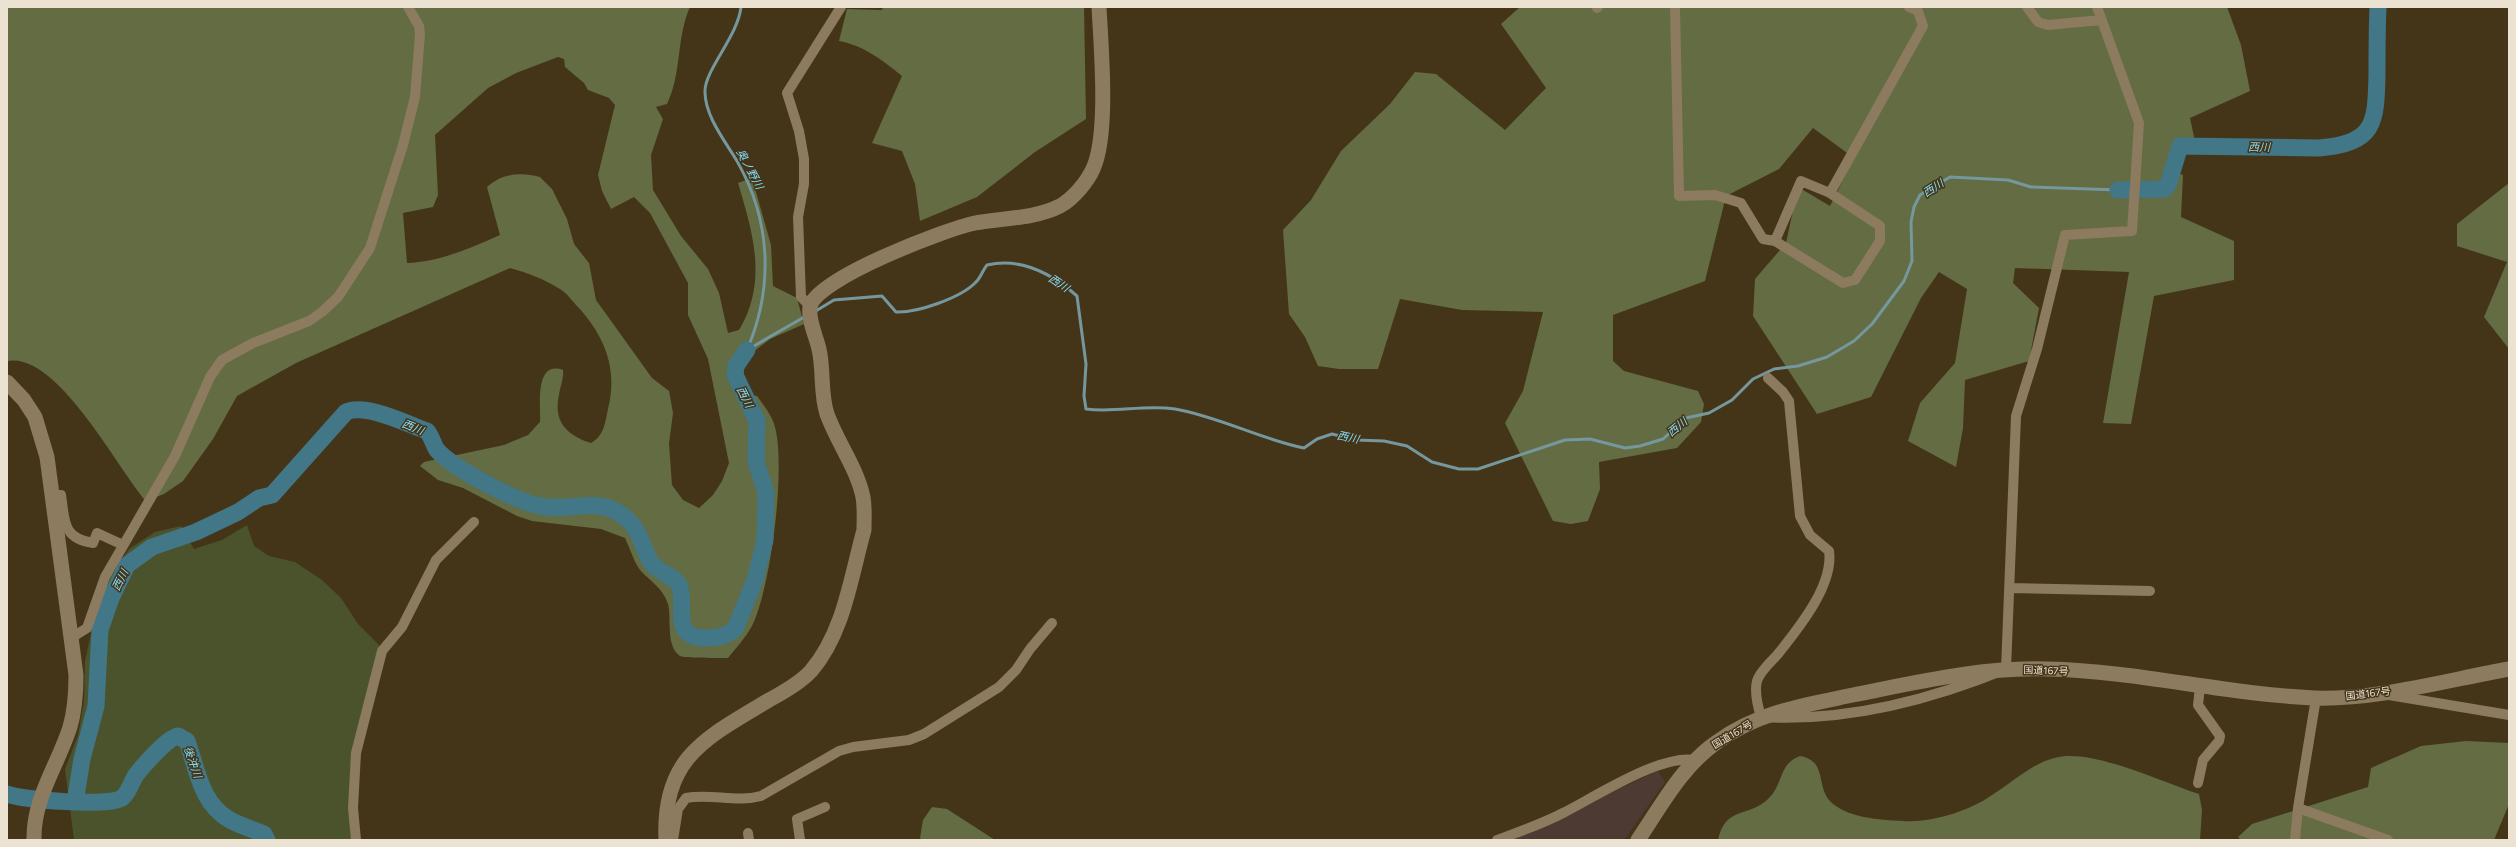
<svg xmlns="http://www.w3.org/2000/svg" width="2516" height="847" font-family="Figtree,'Noto Sans JP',sans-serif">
	<rect width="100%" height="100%" fill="#443519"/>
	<!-- commercial -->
	<path fill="#4d3a32" d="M1658,771L1665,782L1624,840H1507Z"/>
	<!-- green -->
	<path fill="#4b532d" d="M247,525L254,546L269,556L295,562L322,580L341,598L358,624L387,653L360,749L356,822L360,840H74L65,769L78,735L84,702L85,661L95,615L111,576L129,549L155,532L181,526L194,549L222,540Z"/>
	<!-- forest -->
	<path fill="#636c42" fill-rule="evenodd" d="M7,7H690C676,38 682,74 667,104L656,107L663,119L651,155L653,190L681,236L708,269L719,293L728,333L739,330C768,282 753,233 738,183L752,178L771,245L773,286L797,298L804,324L770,339L744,359V370L738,378L746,394L757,396C764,406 772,415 775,427C786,468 771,587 752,626C746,637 736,648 728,658C721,658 683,658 680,656C665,645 672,619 668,604C663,588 651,582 641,571C634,563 630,548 625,538L601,529L532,521L517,516L463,488L438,480L420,466L424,462L504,445L528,435L540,422C541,406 534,360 563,370C564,378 560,387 559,395C553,422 567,435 591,443C604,436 605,423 608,409C618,369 605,336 577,306C572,301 567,293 560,289C544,279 528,273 510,268L296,363L237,396L213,439L183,481L164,494L146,501C117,468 57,351 7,361ZM558,57L564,59L565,67L584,83L588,90L609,98L615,105L598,175L602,191L611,209L634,197L650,213L688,283V315L708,359L729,463L722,481L713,495L699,508L683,500L672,485L669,444L673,413L669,391L652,378L596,300L589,263L574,244L567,219L552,189L540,177C521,172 502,173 487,187L500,235C471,248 439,262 407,263L403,213L433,207L438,195L435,135L488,88L516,73Z
		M883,7H1084L1086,119L1035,152L977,197L920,221L915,184L902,151L872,143L902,76C882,60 865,46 839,41L847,9L882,10Z
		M1520,7H2227L2241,45L2250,91L2190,118L2197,151L2182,150L2175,172L2183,175L2181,217L2234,241V280L2154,296L2131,424L2103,423L2129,272L2015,268L2013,283L2039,308L2029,361L1965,380L1963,428L1956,467L1908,441L1920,403L1955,363L1967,289L1939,272L1921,298L1871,397L1817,414L1753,316L1755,279L1786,243L1798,187L1830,206L1854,158L1813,128L1779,169L1726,196L1705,281L1613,315V361L1624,371L1698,391L1704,404L1701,422L1677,448L1599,462L1600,489L1588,521L1571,524L1553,521L1505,423L1523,391L1543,312L1462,310L1400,299L1378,369H1339L1318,366L1305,337L1289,314L1283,230L1311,200L1341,151L1390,104L1415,72L1436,74L1505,130L1546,88L1501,24Z
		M2509,183V349L2484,317L2507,262L2457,246V224Z
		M2466,741L2509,743V804L2494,840H2241L2238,837L2252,824L2368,787L2371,768L2421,746Z
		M1800,756C1827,761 1816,783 1829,800C1845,818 1881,820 1903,821C1932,823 1969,811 1992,795C2016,780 2037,758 2066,756C2104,754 2162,782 2199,794L2202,810L2200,840H1718C1725,806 1750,817 1768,799C1784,784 1778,764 1800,756Z
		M932,807L947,809L995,840H922L920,838L923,820Z"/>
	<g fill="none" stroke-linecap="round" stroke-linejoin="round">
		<!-- stream -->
		<path stroke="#75979e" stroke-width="3" d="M741,7C738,36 704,71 705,92C705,116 725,141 737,161C771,220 774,287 747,350
			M814,312L834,300L882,296L896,312C917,313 960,298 975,283C981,278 982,271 987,265C1021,257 1052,274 1077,296L1086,364L1084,396L1086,409C1116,413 1145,404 1175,409C1220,417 1260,439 1304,448L1317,439L1332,434L1356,440L1384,441L1407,446L1432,462L1459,469H1478L1565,440L1590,439L1625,448L1640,446L1663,439L1686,418L1709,413L1732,400L1753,379L1774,369L1798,366L1827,357L1854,341L1872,324L1904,281L1912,261L1911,222L1914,207L1920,195L1950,177L2008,180L2031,187L2118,190
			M747,350L806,316"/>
		<!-- river -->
		<path stroke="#427787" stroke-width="17" d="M2118,190L2164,189L2168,185L2180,146L2319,148C2375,143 2376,124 2377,74C2377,52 2377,29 2378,7
			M7,794C23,800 109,807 122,798C129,793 131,782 136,775C142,767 169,736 178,736L187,741C197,769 201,804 230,820C241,826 252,829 264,834L267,840
			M75,802L82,759L96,706L100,630L111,598L127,565L152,547L196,532L238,512L259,498L272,495L346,412C366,403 407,424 427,431C432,437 433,444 437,450C454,469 515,501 540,506C575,513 602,492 631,523C643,536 643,553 653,565C660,573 675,576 679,585C688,606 668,638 707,638C718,638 727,636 735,629L755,580L765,540L766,493L756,462L757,421L735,375L736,366L747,350"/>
		<!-- street -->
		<path stroke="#8c7b5e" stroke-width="10" d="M1675,7L1679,196L1715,195L1741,203L1763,239L1775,241
			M2027,7L2038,22L2048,25L2101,20
			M1597,8L1598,7
			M1801,181L1830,193L1880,226V241L1855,280L1843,283L1775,241Z
			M1830,193L1923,26L1918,11L1909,7
			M810,306L801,297L798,217L804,184V159L799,131L787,93L841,7
			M1768,378L1783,392L1789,401L1800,516L1810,535L1829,551C1834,585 1798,629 1778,654C1771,662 1760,671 1757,681C1754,692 1758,707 1761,717C1845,722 1928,701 2006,669L2016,416L2037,349L2065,235L2132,231L2139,123L2097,7
			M52,495H61C65,521 62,538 93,543L97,533L123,545
			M2010,588L2150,591
			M71,638L87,628L105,577L175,456L210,377L222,360L253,343L309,321L322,312L338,297L370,248L403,145L415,97L420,34L419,26L408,7
			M2389,695L2509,715
			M2198,783L2203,760L2219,741L2220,736L2198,705L2200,687
			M2298,808L2388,840
			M748,833L749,840
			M356,840L353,808L356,753L382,651L402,627L436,560L474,522
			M673,840L678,809L686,798C711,793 736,803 761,796L839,751L853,747L909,740L924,734L999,687L1016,670L1030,649L1052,623
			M800,840L797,819L825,807
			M1497,840C1519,832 1542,824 1563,813C1595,797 1660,754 1695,760
			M2295,840L2298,808L2316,698"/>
		<!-- secondary -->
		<path stroke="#8c7b5e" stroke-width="15" d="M7,382L24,400L35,417L47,457L76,675C76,693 75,710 70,727C58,765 33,798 34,840
			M666,840C662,757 706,738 769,700C784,692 800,683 811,671C844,633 851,576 864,530C864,519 865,508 863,497C857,468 837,442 827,414C820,393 824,370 819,349C816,336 808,320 810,307C815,279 946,229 975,223C1002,218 1034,219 1060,206C1073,199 1087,182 1093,169C1109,134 1101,47 1099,7
			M1638,840C1661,806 1682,766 1717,742C1758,712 1805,705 1853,695C1918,682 1981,667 2048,669C2137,671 2225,694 2314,698C2377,700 2447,680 2509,669"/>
	</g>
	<g text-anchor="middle" stroke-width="3" stroke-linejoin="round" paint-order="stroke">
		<!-- street labels -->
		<g font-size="10" fill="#ece2d2" stroke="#443519">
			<text transform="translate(2046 670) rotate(2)" y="4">国道167号</text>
			<text transform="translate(2368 693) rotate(-7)" y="4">国道167号</text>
			<text transform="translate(1732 734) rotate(-31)" y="4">国道167号</text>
		</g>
		<!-- water labels -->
		<g font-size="11" font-style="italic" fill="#86dcf8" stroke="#443519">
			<text transform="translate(2259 147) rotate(1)" y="4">西川</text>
			<text transform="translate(750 169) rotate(62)" y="4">奥ノ野川</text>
			<text transform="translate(1933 188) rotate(-33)" y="4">西川</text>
			<text transform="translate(1059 283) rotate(34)" y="4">西川</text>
			<text transform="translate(745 397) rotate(63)" y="4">西川</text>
			<text transform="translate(413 427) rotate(22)" y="4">西川</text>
			<text transform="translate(1677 427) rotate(-39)" y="4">西川</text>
			<text transform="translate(1348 437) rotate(12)" y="4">西川</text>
			<text transform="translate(120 580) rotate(-63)" y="4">西川</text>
			<text transform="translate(193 762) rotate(71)" y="4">後沖川</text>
		</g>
	</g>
	<!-- border -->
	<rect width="2516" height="847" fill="none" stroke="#ece2d2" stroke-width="16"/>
</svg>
